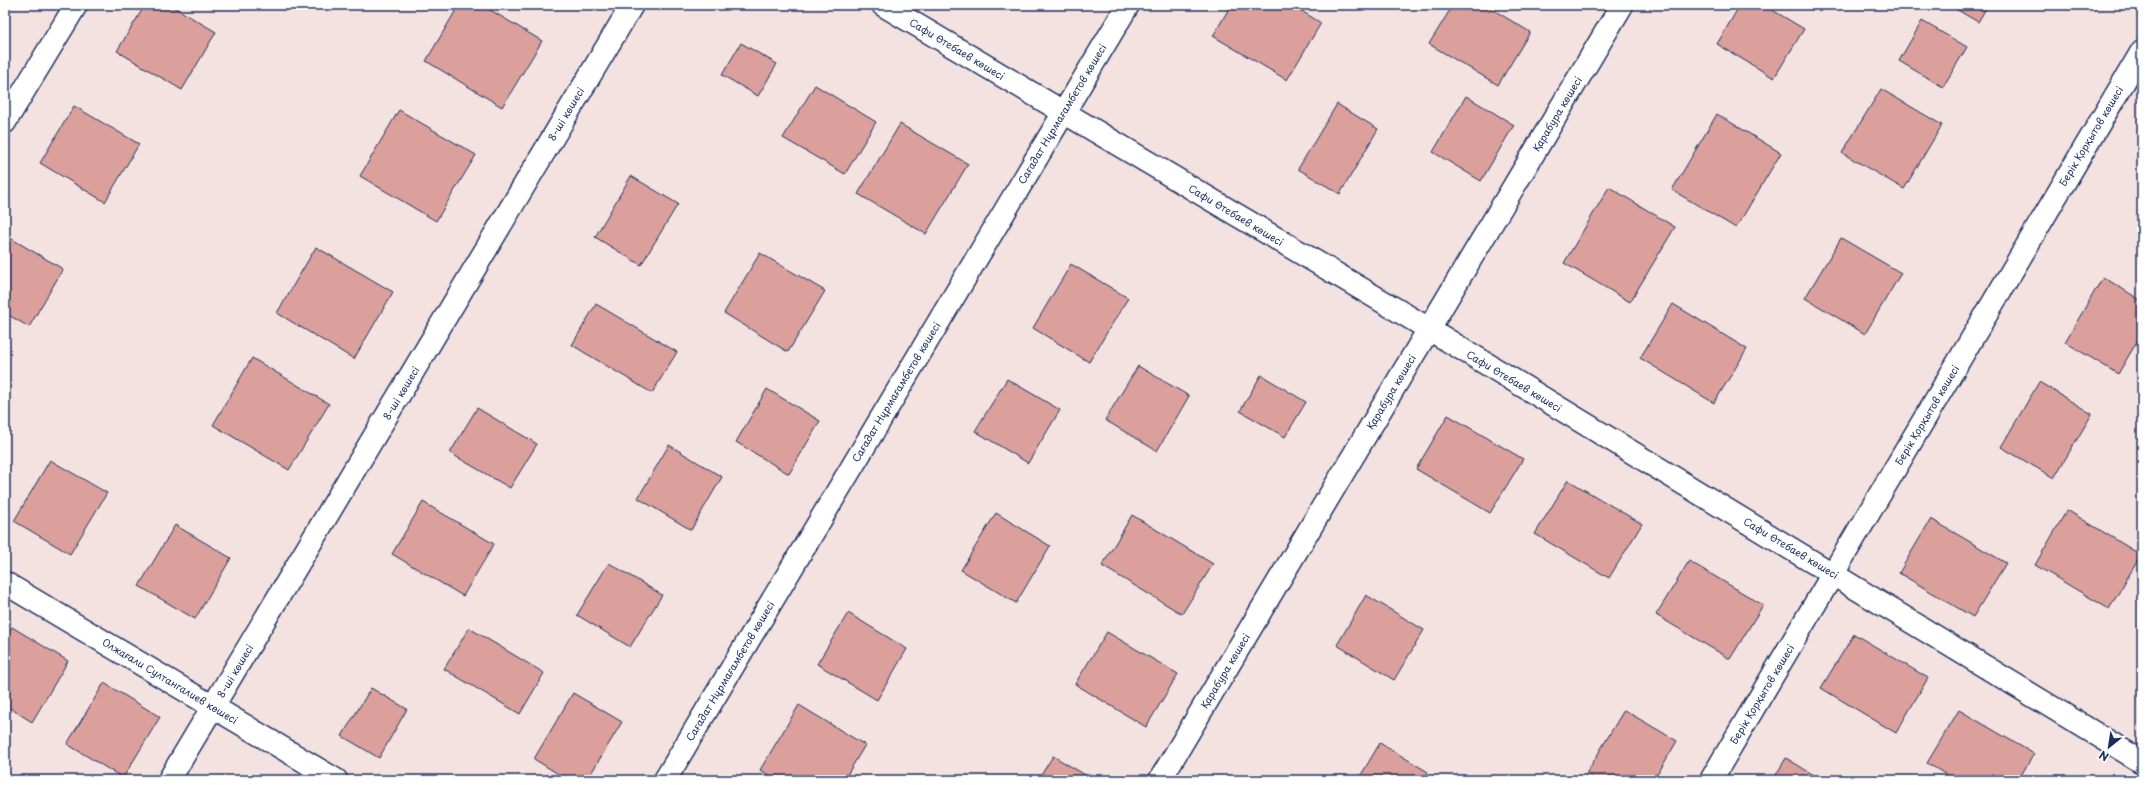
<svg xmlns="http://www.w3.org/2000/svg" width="2147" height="785" font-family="'Playpen Sans',sans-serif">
	<rect width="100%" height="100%" fill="#f4e2e1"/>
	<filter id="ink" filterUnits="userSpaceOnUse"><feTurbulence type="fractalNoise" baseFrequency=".025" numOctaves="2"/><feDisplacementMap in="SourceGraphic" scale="8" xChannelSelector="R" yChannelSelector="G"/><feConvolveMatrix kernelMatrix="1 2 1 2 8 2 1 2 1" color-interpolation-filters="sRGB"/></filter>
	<g filter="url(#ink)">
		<!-- building -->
		<path fill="#dba09c" stroke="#1b2f5e" d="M145,5H170L216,32L182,90L117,51Z
			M459,5H482L542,41L502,107L426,61Z
			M1231,5H1292L1321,23L1287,80L1213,36Z
			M1453,5H1485L1530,32L1498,85L1429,44Z
			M1740,5H1764L1804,29L1774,78L1717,44Z
			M1949,5H1988L1978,22Z
			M1922,21L1967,47L1943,87L1899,61Z
			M741,43L777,64L758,96L722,75Z
			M815,85L876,122L845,174L783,138Z
			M1881,89L1942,125L1904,189L1842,153Z
			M1466,96L1514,125L1481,181L1433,152Z
			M1337,104L1378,129L1340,194L1298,169Z
			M74,106L139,144L105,202L40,163Z
			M399,110L476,155L436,221L360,176Z
			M1717,114L1781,153L1736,228L1672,190Z
			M900,124L968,164L926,234L858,194Z
			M631,176L678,204L641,265L595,237Z
			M1609,187L1675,227L1630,302L1564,263Z
			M5,235L63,269L29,327L5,313Z
			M1841,238L1901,273L1865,334L1805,298Z
			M316,247L393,292L354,359L277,313Z
			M760,253L825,291L788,352L724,313Z
			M1071,264L1128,298L1089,362L1033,328Z
			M2103,277L2142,301V333L2118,374L2065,342Z
			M596,304L677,352L652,393L572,345Z
			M1673,304L1747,349L1714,403L1640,358Z
			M252,358L329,404L289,470L213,425Z
			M1138,366L1189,396L1157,451L1105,420Z
			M1261,375L1306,402L1285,437L1240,411Z
			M1007,379L1060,410L1028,463L975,431Z
			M2039,382L2092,414L2054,478L2001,447Z
			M767,389L820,421L789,474L736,442Z
			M477,408L537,444L510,488L450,453Z
			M1448,415L1523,459L1490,513L1416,469Z
			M669,445L722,477L691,530L638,498Z
			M50,460L107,493L70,554L14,521Z
			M1568,480L1642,524L1609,578L1535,534Z
			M423,502L494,544L463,596L392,554Z
			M2067,510L2141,555L2109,609L2035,565Z
			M996,513L1050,546L1016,603L961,570Z
			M1132,515L1213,564L1182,614L1102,566Z
			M1931,519L2006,563L1973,617L1899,573Z
			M175,525L231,558L195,619L139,586Z
			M1689,561L1763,605L1730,659L1656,615Z
			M609,563L662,595L630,647L577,615Z
			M1366,595L1424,630L1394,680L1337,645Z
			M848,613L907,649L877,700L817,664Z
			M12,627L68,661L32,722L5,705V639Z
			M469,628L544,673L520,714L444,669Z
			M1107,632L1178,674L1146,727L1075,684Z
			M1854,634L1928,678L1896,733L1821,688Z
			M104,683L160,717L123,778L67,744Z
			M371,688L407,709L379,758L342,736Z
			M573,693L622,722L587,780H568L534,759Z
			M799,705L865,745L844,780H778L760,770Z
			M1624,710L1677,741L1654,780H1597L1586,774Z
			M1959,710L2034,754L2018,780H1955L1927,763Z
			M1380,743L1428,772L1424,780H1358Z
			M1053,756L1094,780H1038Z
			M1786,758L1822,780H1773Z"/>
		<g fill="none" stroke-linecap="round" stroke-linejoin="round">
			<!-- minor casing -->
			<g stroke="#1b2f5e" stroke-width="25">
				<path id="minor" d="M883,5L1429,329L2142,762
					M5,122L76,5
					M5,583L336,780
					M169,780L632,5
					M665,780L1128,5
					M1160,780L1622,5
					M1711,780L2142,51"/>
			</g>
			<!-- minor -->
			<use href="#minor" stroke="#fff" stroke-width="22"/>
		</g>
	</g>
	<g text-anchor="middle" stroke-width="3" stroke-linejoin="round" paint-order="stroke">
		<!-- street labels -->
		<g font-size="10" fill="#1b2f5e" stroke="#fff">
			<text transform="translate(957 49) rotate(31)" y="4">Сафи Өтебаев көшесі</text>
			<text transform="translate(566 114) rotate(-59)" y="4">8-шi көшесi</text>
			<text transform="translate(1062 114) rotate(-59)" y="4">Сағадат Нұрмағамбетов көшесі</text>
			<text transform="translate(1557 114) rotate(-59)" y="4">Қарабура көшесі</text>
			<text transform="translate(2091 136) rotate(-59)" y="4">Берік Қорқытов көшесі</text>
			<text transform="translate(1236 215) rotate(31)" y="4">Сафи Өтебаев көшесі</text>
			<text transform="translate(1514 381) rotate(31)" y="4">Сафи Өтебаев көшесі</text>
			<text transform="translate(896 392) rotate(-59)" y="4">Сағадат Нұрмағамбетов көшесі</text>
			<text transform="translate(1391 392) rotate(-59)" y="4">Қарабура көшесі</text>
			<text transform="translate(401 393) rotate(-59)" y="4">8-шi көшесi</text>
			<text transform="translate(1927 415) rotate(-59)" y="4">Берік Қорқытов көшесі</text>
			<text transform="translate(1791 548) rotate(31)" y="4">Сафи Өтебаев көшесі</text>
			<text transform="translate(235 671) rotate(-59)" y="4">8-шi көшесi</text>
			<text transform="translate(730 671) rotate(-59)" y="4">Сағадат Нұрмағамбетов көшесі</text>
			<text transform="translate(1225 671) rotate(-59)" y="4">Қарабура көшесі</text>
			<text transform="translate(170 681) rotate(31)" y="4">Олжағали Султангалиев көшесі</text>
			<text transform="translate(1762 694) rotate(-59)" y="4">Берік Қорқытов көшесі</text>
		</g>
	</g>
	<!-- margin -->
	<rect width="2147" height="785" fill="none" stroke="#fff" stroke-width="20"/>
	<rect x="10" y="10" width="2127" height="765" fill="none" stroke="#1b2f5e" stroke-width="1.5" filter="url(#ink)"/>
	<!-- north arrow -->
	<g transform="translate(2109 747) rotate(210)" stroke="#ffffff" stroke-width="3" paint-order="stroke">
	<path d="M0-3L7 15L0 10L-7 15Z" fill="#1b2f5e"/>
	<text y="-6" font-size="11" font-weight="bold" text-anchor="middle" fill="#1b2f5e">N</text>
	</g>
</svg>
